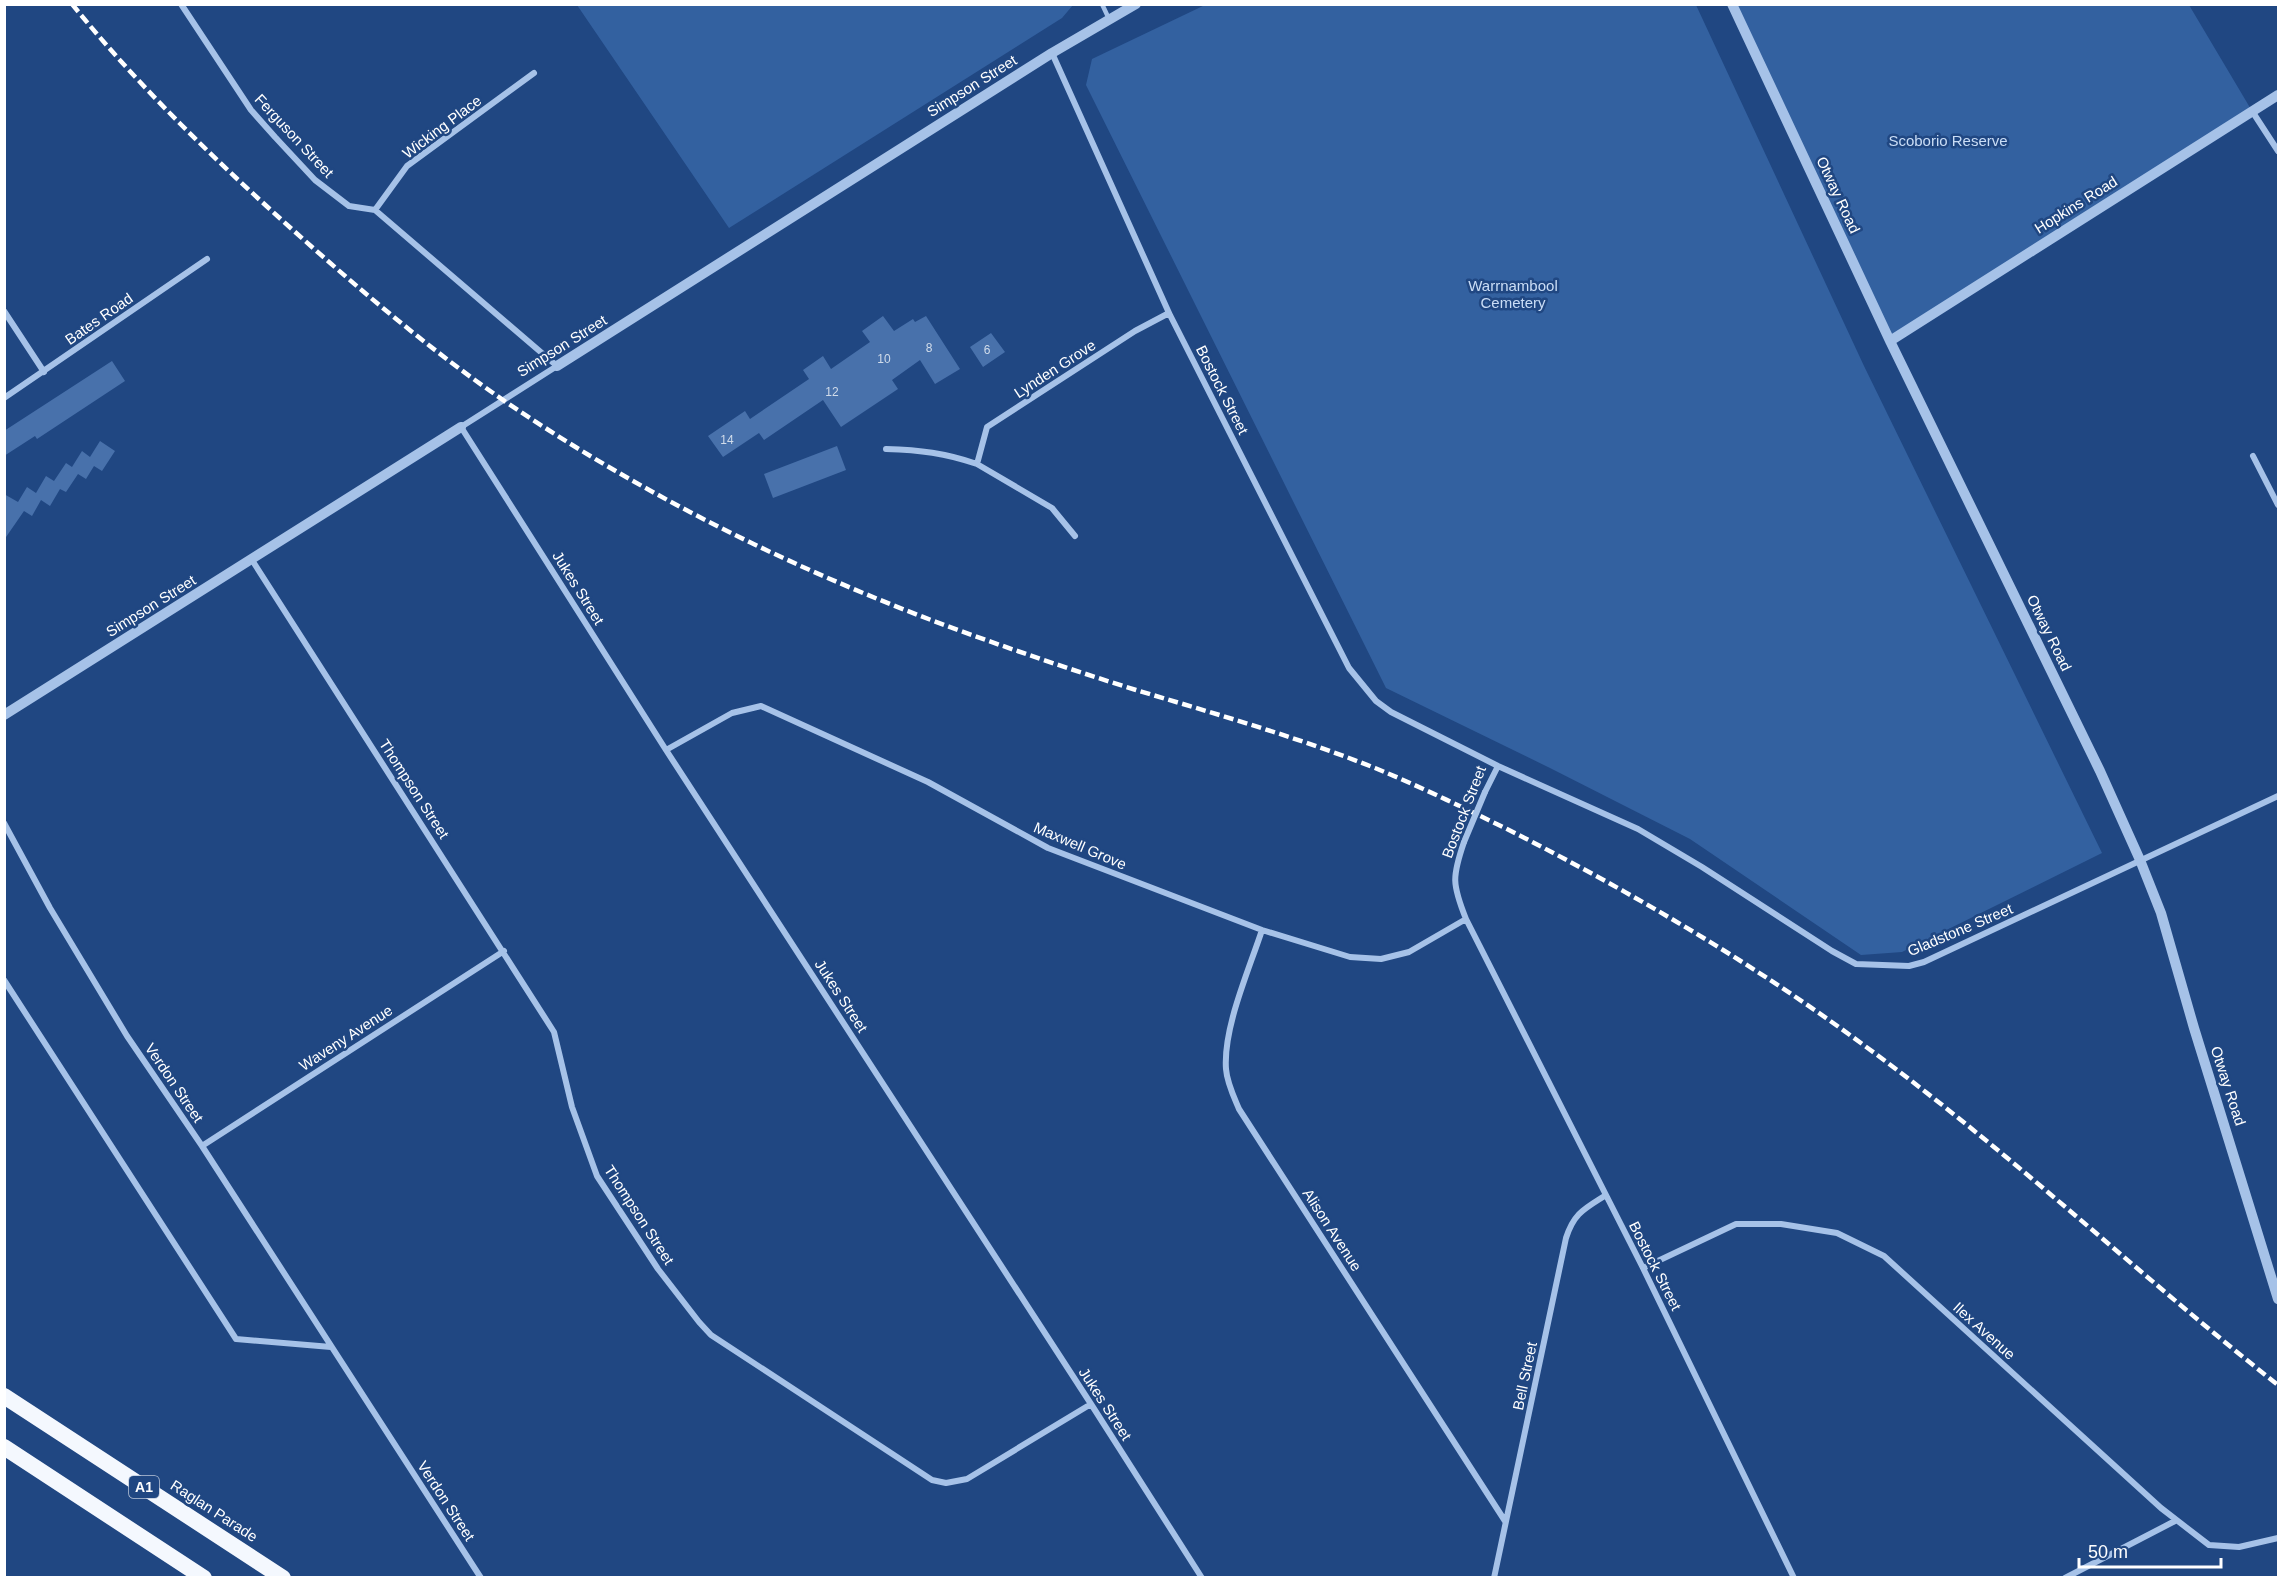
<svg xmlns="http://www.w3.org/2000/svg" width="2283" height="1582" font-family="Helvetica,sans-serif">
	<rect width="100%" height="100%" fill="#204782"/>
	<!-- green -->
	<path fill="#3361a0" d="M577,5H1073L1062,18L729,228Z
		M1205,5H1696L1864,366L2102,853L1902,952L1861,955L1690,839L1550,768L1386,688L1086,85L1092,59Z
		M1732,5H2189L2252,111L1890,341Z"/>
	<!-- building -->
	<path fill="#4871ab" d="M883,316L894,331L913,319L915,322L926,316L960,369L935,384L920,360L892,380L898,389L841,427L823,400L764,440L759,433L723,457L708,436L745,411L750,419L809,379L803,370L823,356L831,369L870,342L862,331Z
		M991,333L1005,352L983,367L970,347Z
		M112,361L125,381L37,439L35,436L4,456V431Z
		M100,441L115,451L102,471L94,466L86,479L78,474L66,492L60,489L50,506L41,500L32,516L24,511L4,540V494L18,502L27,487L36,493L46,476L54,481L66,463L72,467L82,451L90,457Z
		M837,446L846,470L773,498L764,474Z"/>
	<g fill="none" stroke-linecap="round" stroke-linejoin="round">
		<!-- service -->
		<path stroke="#a6c2e8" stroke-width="4.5" d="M1102,4L1109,19"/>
		<!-- minor -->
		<path stroke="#a6c2e8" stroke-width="6" d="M181,4L251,110L275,137L315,180L349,206L375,210L557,366L461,427L666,750L1091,1404L1202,1578
			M1052,53L1169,313L1349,668L1376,701L1391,712L1498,766L1638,829L1702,867L1832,951L1856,964L1909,966L1924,962L2278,796
			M2252,111L2278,151
			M375,210L407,166L534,73
			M4,311L44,372
			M4,398L207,259
			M886,449C920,450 945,453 977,464
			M2253,456L2278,505
			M1075,536L1052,508L977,464L987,427L1135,331L1169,313
			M252,560L554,1032L572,1107L597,1176L658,1269L699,1322L711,1335L932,1480L946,1483L967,1479L1091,1404
			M666,750L732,713L761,706L928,782L1048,848L1262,930L1350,957L1381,959L1409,952L1466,919
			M1485,792L1498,766
			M4,823L50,908L127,1036L202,1146L481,1578
			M1464,842C1452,877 1452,884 1466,919L1643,1268L1794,1578
			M1262,930C1249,970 1223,1028 1226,1069C1227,1083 1234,1097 1239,1109L1505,1521
			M4,980L236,1339L331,1347
			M202,1146L504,951
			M1643,1268L1736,1224H1781L1837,1233L1884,1256L2161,1508L2209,1545L2239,1547L2278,1538
			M1494,1578L1566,1238C1574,1213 1584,1209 1606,1195
			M2065,1578L2175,1521"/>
		<!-- tertiary -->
		<path stroke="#a6c2e8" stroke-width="10" d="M1732,4L1890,341L2100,771L2140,860L2161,913L2194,1028L2278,1299
			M1890,341L2278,95
			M557,366L1052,53L1136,4
			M4,715L461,427"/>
		<!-- trunk -->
		<path stroke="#f4f8fe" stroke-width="16" d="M4,1396L283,1578
			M4,1447L204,1578"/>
		<!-- rail -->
		<path stroke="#fff" stroke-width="4.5" stroke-dasharray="10 4.5" stroke-linecap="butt" d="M72,4C139,87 215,160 294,231C369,298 448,365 533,420C663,505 802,572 947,626C1010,649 1072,670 1136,690C1216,714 1297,737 1375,768C1419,786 1464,808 1507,829C1633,893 1756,965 1869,1049C2012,1154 2140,1276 2278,1385"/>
		<!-- minor-bridge -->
		<path stroke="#a6c2e8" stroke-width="6" d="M1464,842L1485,792"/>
	</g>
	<g text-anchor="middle" stroke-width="5" stroke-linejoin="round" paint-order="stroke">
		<!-- number labels -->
		<g font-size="12" fill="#d1dcea">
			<text x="929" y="352">8</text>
			<text x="987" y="354">6</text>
			<text x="884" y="363">10</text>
			<text x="832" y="396">12</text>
			<text x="727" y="444">14</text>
		</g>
		<!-- shield labels -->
		<rect fill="#204782" stroke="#bcc8da" stroke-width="1.5" x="129" y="1476" width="30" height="22" rx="4.5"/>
		<g font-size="14" font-weight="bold" fill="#fff">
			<text x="144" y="1492">A1</text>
		</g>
		<!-- street labels -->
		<g font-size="15" fill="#fff" stroke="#204782">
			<text transform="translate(972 86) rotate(-32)" y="5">Simpson Street</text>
			<text transform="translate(442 127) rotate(-37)" y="5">Wicking Place</text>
			<text transform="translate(294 136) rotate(47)" y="5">Ferguson Street</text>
			<text transform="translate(1838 195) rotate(65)" y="5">Otway Road</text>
			<text transform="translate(2076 205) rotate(-32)" y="5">Hopkins Road</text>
			<text transform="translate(99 319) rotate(-35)" y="5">Bates Road</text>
			<text transform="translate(562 346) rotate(-32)" y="5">Simpson Street</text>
			<text transform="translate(1055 369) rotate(-33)" y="5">Lynden Grove</text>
			<text transform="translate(1222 390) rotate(63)" y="5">Bostock Street</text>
			<text transform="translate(578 588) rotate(58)" y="5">Jukes Street</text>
			<text transform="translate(151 606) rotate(-32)" y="5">Simpson Street</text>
			<text transform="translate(2049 633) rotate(64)" y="5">Otway Road</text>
			<text transform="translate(414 789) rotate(57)" y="5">Thompson Street</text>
			<text transform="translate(1464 812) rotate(-69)" y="5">Bostock Street</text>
			<text transform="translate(1080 846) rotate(23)" y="5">Maxwell Grove</text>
			<text transform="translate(1960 930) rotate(-23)" y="5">Gladstone Street</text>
			<text transform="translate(841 996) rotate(57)" y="5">Jukes Street</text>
			<text transform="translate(346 1038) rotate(-33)" y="5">Waveny Avenue</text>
			<text transform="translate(174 1083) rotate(56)" y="5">Verdon Street</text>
			<text transform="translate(2228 1086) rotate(72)" y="5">Otway Road</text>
			<text transform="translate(639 1215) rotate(57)" y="5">Thompson Street</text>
			<text transform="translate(1332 1230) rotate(57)" y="5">Alison Avenue</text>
			<text transform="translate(1655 1266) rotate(63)" y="5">Bostock Street</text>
			<text transform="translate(1984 1331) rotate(42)" y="5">Ilex Avenue</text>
			<text transform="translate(1525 1376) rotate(-78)" y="5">Bell Street</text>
			<text transform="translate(1105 1404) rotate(57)" y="5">Jukes Street</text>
			<text transform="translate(446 1501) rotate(57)" y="5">Verdon Street</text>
			<text transform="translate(214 1511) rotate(33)" y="5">Raglan Parade</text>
		</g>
		<!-- park labels -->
		<g font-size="15" fill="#caddf6" stroke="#204782">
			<text x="1948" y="146">Scoborio Reserve</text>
			<text x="1513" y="291">Warrnambool<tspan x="1513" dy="17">Cemetery</tspan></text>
		</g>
	</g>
	<!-- border -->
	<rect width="2283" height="1582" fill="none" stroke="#ffffff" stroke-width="12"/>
	<!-- scale -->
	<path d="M2079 1558v9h142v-9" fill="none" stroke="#ffffff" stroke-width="3"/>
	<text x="2088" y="1558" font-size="18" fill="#ffffff" stroke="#204782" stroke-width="4.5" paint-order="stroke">50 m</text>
</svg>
